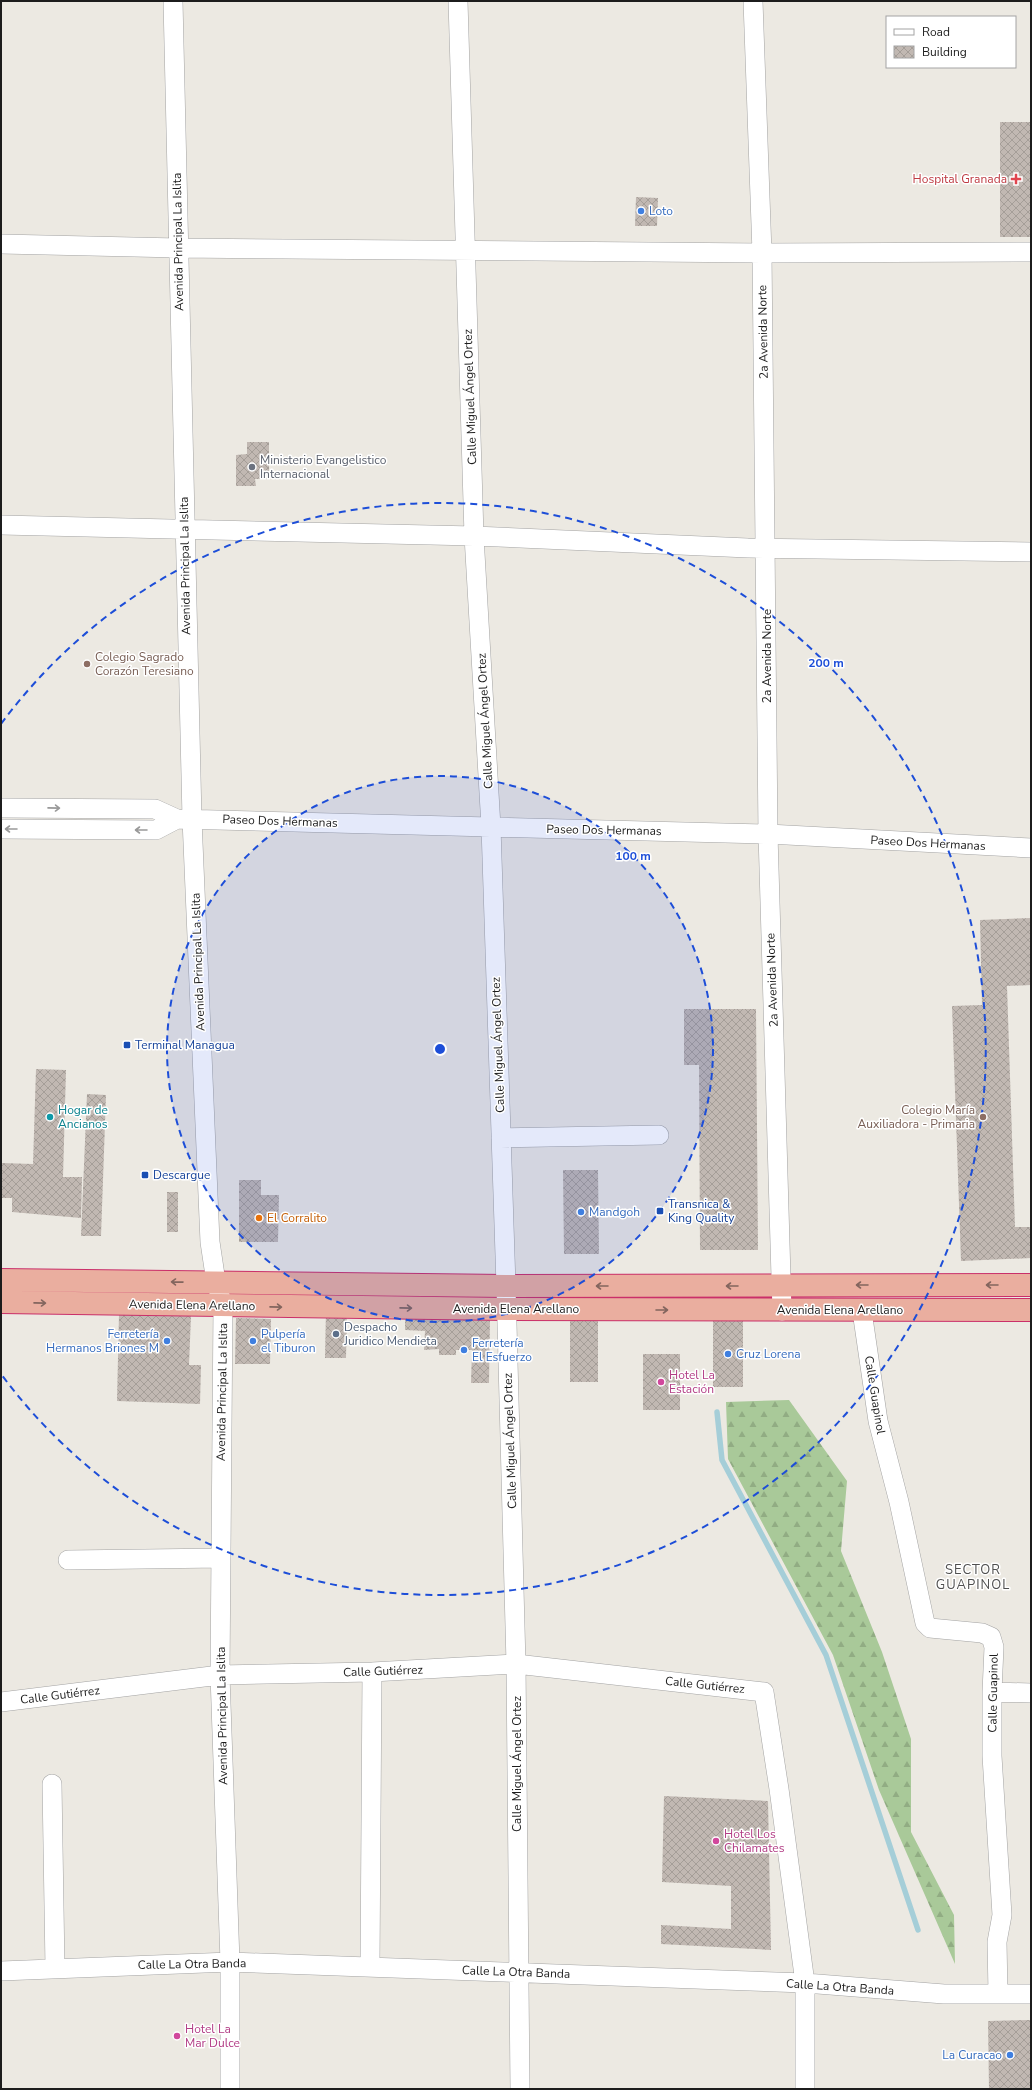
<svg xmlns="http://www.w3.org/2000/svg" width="1032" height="2090" font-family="'Nunito Sans',sans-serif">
	<defs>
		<pattern id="forest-firs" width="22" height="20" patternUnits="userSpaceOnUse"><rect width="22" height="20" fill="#a9c999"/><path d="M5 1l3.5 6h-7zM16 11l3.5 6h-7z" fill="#91ac83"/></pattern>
		<pattern id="building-cross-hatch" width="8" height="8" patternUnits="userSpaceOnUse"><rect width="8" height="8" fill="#c1b8b2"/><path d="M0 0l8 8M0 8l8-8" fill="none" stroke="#a59e98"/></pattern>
	</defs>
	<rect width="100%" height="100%" fill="#ece9e2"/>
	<!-- forest -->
	<path fill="url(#forest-firs)" d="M789,1400L847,1481L841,1551L882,1652L911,1739V1832L954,1915L955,1964L879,1790L833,1655L728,1459L726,1402Z"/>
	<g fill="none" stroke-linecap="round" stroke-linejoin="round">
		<!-- stream -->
		<path stroke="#a5ced8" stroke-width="5.5" d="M717,1412L722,1460L826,1655L918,1930"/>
	</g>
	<!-- building -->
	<path fill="url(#building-cross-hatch)" d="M1000,122H1031V237H1000Z
		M636,197L658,198L657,226H635Z
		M247,442H269V479H255L256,486H236V455L247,454Z
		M1031,918V985L1007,986L1015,1227H1031V1258L961,1261L952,1006L982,1005L980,920Z
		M684,1009H756L758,1250H700L699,1065H684Z
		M36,1069L66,1070L63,1177H82L81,1218L12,1212V1198H1V1163L33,1164Z
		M87,1094L106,1095L101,1236H81Z
		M563,1170H598L599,1254H564Z
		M239,1180H261V1195H279L278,1242H239Z
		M167,1192H178V1232H167Z
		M326,1309L347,1310L346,1358H325Z
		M570,1311H598V1382H570Z
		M119,1314L191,1316L189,1365H201L200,1404L117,1401Z
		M405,1317L490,1318L489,1383H471L472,1350H456V1355H439V1349L424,1350L425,1331L405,1330Z
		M236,1318L271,1319L270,1364H235Z
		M713,1320H743V1387H713Z
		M643,1354H680V1410H643Z
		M664,1796L768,1801L771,1950L661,1944V1925L731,1929V1886L662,1882Z
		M1031,2020V2089H989L988,2021Z"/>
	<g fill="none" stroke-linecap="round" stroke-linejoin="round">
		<!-- minor casing -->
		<g stroke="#a3a3a3" stroke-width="20">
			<path id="minor" d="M173,1L192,819L210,1242L216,1282L223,1306L220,1675L230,1962V2089
				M458,1L474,536L491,827L506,1286L516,1664L520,2089
				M753,1L762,253L768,834L782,1311
				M1,244L178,248L762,253L1031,252
				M1,525L474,536L748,548L1031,552
				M1,808L155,809L177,819L768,834L1031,848
				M1,829L156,830L177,819
				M501,1138L659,1135
				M862,1311L878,1421L899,1502L925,1623L930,1628L982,1633L991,1637L994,1647L992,1692V1756L1002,1915L997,1942L998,1993
				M68,1560L221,1558
				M992,1692L1031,1693
				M1,1702L220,1675L372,1672L516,1664L764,1692L779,1789L805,1983V2089
				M52,1784L55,1968
				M370,1967L372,1672
				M1,1971L230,1962L805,1983L944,1994H1031"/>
		</g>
		<!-- trunk casing -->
		<g stroke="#ca2f69" stroke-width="24">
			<path id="trunk" d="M1,1280L506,1286L1031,1285
				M1,1302L506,1309L1031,1310"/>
		</g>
		<!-- minor -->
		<use href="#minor" stroke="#fff" stroke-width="19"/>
		<!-- trunk -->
		<use href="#trunk" stroke="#eaae9f" stroke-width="22"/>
	</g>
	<!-- one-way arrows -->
	<defs><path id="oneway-shaft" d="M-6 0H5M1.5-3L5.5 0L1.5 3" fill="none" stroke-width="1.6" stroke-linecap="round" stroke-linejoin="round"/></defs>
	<g stroke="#999">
		<use href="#oneway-shaft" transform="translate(54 808) rotate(1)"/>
		<use href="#oneway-shaft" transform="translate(11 829) rotate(-180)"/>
		<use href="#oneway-shaft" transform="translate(141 830) rotate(-180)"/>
	</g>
	<g stroke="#83655e">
		<use href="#oneway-shaft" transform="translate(177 1282) rotate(-179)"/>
		<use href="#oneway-shaft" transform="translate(862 1285) rotate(180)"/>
		<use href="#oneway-shaft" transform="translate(992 1285) rotate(180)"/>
		<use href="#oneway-shaft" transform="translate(602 1286) rotate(180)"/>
		<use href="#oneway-shaft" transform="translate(732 1286) rotate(180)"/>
		<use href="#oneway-shaft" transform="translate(40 1303) rotate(1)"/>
		<use href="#oneway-shaft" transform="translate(276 1307) rotate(1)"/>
		<use href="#oneway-shaft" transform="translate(406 1308) rotate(1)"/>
		<use href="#oneway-shaft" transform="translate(662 1310)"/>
	</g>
	<!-- distance rings -->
	<circle cx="440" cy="1049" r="273" fill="#1d4ed8" fill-opacity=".12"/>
	<g fill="none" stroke="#1d4ed8" stroke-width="2" stroke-dasharray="7 5">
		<circle cx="440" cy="1049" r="273"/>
		<path d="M1 724A546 546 0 1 1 1 1374"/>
	</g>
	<!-- markers -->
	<path fill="#e0444e" stroke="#fff" stroke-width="1.5" d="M1014 173h4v4h4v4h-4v4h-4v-4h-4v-4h4z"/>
	<g fill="#3f7fe0" stroke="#fff" stroke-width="1.5">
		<circle cx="641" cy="211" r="4"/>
		<circle cx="581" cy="1212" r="4"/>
		<circle cx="167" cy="1341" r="4"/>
		<circle cx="253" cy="1341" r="4"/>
		<circle cx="464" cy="1350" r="4"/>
		<circle cx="728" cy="1354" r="4"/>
		<circle cx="1010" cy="2055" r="4"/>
	</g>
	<circle fill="#6b7280" stroke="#fff" stroke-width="1.5" cx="252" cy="467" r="4"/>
	<g fill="#8d6e63" stroke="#fff" stroke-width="1.5">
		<circle cx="87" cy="664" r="4"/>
		<circle cx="983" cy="1117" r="4"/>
	</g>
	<g fill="#1a4fb4" stroke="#fff" stroke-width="1.5">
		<rect x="123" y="1041" width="8" height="8" rx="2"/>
		<rect x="141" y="1171" width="8" height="8" rx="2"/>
		<rect x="656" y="1207" width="8" height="8" rx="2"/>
	</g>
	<circle fill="#0f9aa8" stroke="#fff" stroke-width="1.5" cx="50" cy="1117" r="4"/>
	<circle fill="#e8710a" stroke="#fff" stroke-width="1.5" cx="259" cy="1218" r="4"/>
	<circle fill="#5c6f8a" stroke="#fff" stroke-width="1.5" cx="336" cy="1334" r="4"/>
	<g fill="#d1479c" stroke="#fff" stroke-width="1.5">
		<circle cx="661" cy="1382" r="4"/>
		<circle cx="716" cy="1841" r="4"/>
		<circle cx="177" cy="2036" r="4"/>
	</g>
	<g text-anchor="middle" stroke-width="3" stroke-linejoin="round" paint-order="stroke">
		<!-- health labels -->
		<g font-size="12" fill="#be3a42" stroke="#fff" text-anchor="end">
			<text x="1007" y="183">Hospital Granada</text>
		</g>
		<!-- shop labels -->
		<g font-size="12" fill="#366cbe" stroke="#fff" text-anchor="start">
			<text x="649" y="215">Loto</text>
			<text x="589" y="1216">Mandgoh</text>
			<text x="159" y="1338" text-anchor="end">Ferretería<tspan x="159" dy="14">Hermanos Briones M</tspan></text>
			<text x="261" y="1338">Pulpería<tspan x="261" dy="14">el Tiburon</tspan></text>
			<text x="472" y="1347">Ferretería<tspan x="472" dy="14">El Esfuerzo</tspan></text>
			<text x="736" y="1358">Cruz Lorena</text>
			<text x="1002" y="2059" text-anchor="end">La Curacao</text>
		</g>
		<!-- street labels -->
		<g font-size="12" fill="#1c1c1c" stroke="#fff">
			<text transform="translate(178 242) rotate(-91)" y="4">Avenida Principal La Islita</text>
			<text transform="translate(763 332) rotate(-91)" y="4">2a Avenida Norte</text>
			<text transform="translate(470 397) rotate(-92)" y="4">Calle Miguel Ángel Ortez</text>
			<text transform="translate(185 566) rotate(-91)" y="4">Avenida Principal La Islita</text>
			<text transform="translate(767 656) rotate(-90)" y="4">2a Avenida Norte</text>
			<text transform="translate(485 721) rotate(-93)" y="4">Calle Miguel Ángel Ortez</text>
			<text transform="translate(280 821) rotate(2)" y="4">Paseo Dos Hermanas</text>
			<text transform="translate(604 830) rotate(1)" y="4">Paseo Dos Hermanas</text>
			<text transform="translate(928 843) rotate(3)" y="4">Paseo Dos Hermanas</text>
			<text transform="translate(198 962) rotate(-92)" y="4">Avenida Principal La Islita</text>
			<text transform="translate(772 980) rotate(-92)" y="4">2a Avenida Norte</text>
			<text transform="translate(498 1045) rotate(-92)" y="4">Calle Miguel Ángel Ortez</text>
			<text transform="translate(192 1305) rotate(1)" y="4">Avenida Elena Arellano</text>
			<text x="516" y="1313">Avenida Elena Arellano</text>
			<text x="840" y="1314">Avenida Elena Arellano</text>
			<text transform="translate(222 1392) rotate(-89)" y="4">Avenida Principal La Islita</text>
			<text transform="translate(875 1395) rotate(81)" y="4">Calle Guapinol</text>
			<text transform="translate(510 1441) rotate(-92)" y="4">Calle Miguel Ángel Ortez</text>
			<text transform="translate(383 1671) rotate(-2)" y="4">Calle Gutiérrez</text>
			<text transform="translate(705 1685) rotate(6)" y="4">Calle Gutiérrez</text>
			<text transform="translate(993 1693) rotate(-89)" y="4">Calle Guapinol</text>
			<text transform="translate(60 1695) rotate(-7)" y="4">Calle Gutiérrez</text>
			<text transform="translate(222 1716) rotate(-91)" y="4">Avenida Principal La Islita</text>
			<text transform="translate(517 1764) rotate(-90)" y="4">Calle Miguel Ángel Ortez</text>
			<text transform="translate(192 1964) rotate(-1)" y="4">Calle La Otra Banda</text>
			<text transform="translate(516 1972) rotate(2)" y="4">Calle La Otra Banda</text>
			<text transform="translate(840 1987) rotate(4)" y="4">Calle La Otra Banda</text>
		</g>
		<!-- worship labels -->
		<g font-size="12" fill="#5b616d" stroke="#fff" text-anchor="start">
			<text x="260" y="464">Ministerio Evangelistico<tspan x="260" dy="14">Internacional</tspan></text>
		</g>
		<!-- education labels -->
		<g font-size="12" fill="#785e54" stroke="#fff" text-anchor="start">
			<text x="95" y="661">Colegio Sagrado<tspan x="95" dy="14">Corazón Teresiano</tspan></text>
			<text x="975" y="1114" text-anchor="end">Colegio María<tspan x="975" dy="14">Auxiliadora - Primaria</tspan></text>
		</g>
		<!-- transit labels -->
		<g font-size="12" fill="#164399" stroke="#fff" text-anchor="start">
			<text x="135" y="1049">Terminal Managua</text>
			<text x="153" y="1179">Descargue</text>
			<text x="668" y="1208">Transnica &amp;<tspan x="668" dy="14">King Quality</tspan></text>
		</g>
		<!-- culture labels -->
		<g font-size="12" fill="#0d838f" stroke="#fff" text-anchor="start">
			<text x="58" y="1114">Hogar de<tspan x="58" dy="14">Ancianos</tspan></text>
		</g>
		<!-- food labels -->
		<g font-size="12" fill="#c56008" stroke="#fff" text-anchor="start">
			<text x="267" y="1222">El Corralito</text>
		</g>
		<!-- service labels -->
		<g font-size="12" fill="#4e5e75" stroke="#fff" text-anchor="start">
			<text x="344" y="1331">Despacho<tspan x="344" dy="14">Juridico Mendieta</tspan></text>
		</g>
		<!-- hotel labels -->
		<g font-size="12" fill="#b23c85" stroke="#fff" text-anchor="start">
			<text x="669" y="1379">Hotel La<tspan x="669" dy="14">Estación</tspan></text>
			<text x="724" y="1838">Hotel Los<tspan x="724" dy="14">Chilamates</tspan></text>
			<text x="185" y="2033">Hotel La<tspan x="185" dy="14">Mar Dulce</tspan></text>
		</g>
		<!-- neighbourhood labels -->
		<g font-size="13" letter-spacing="1" fill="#4f4f4f" stroke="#fff">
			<text x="973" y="1574">SECTOR<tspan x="973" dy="15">GUAPINOL</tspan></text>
		</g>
	</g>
	<circle cx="440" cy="1049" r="6" fill="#1d4ed8" stroke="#fff" stroke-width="2"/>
	<g font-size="12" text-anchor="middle" font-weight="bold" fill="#1d4ed8" stroke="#fff" stroke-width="3" stroke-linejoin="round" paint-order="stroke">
		<text x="826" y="667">200 m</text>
		<text x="633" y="860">100 m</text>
	</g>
	<!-- border -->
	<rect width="1032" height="2090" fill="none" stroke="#1c1c1c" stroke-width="4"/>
	<!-- legend -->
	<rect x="886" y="16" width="130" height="52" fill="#ffffff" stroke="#a4a4a4"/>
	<rect x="894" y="29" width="20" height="6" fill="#ffffff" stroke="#a4a4a4"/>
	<text x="922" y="36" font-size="12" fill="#1c1c1c">Road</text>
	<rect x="894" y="46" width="20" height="12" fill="url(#building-cross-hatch)" stroke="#a4a4a4"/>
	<text x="922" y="56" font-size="12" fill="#1c1c1c">Building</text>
</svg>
